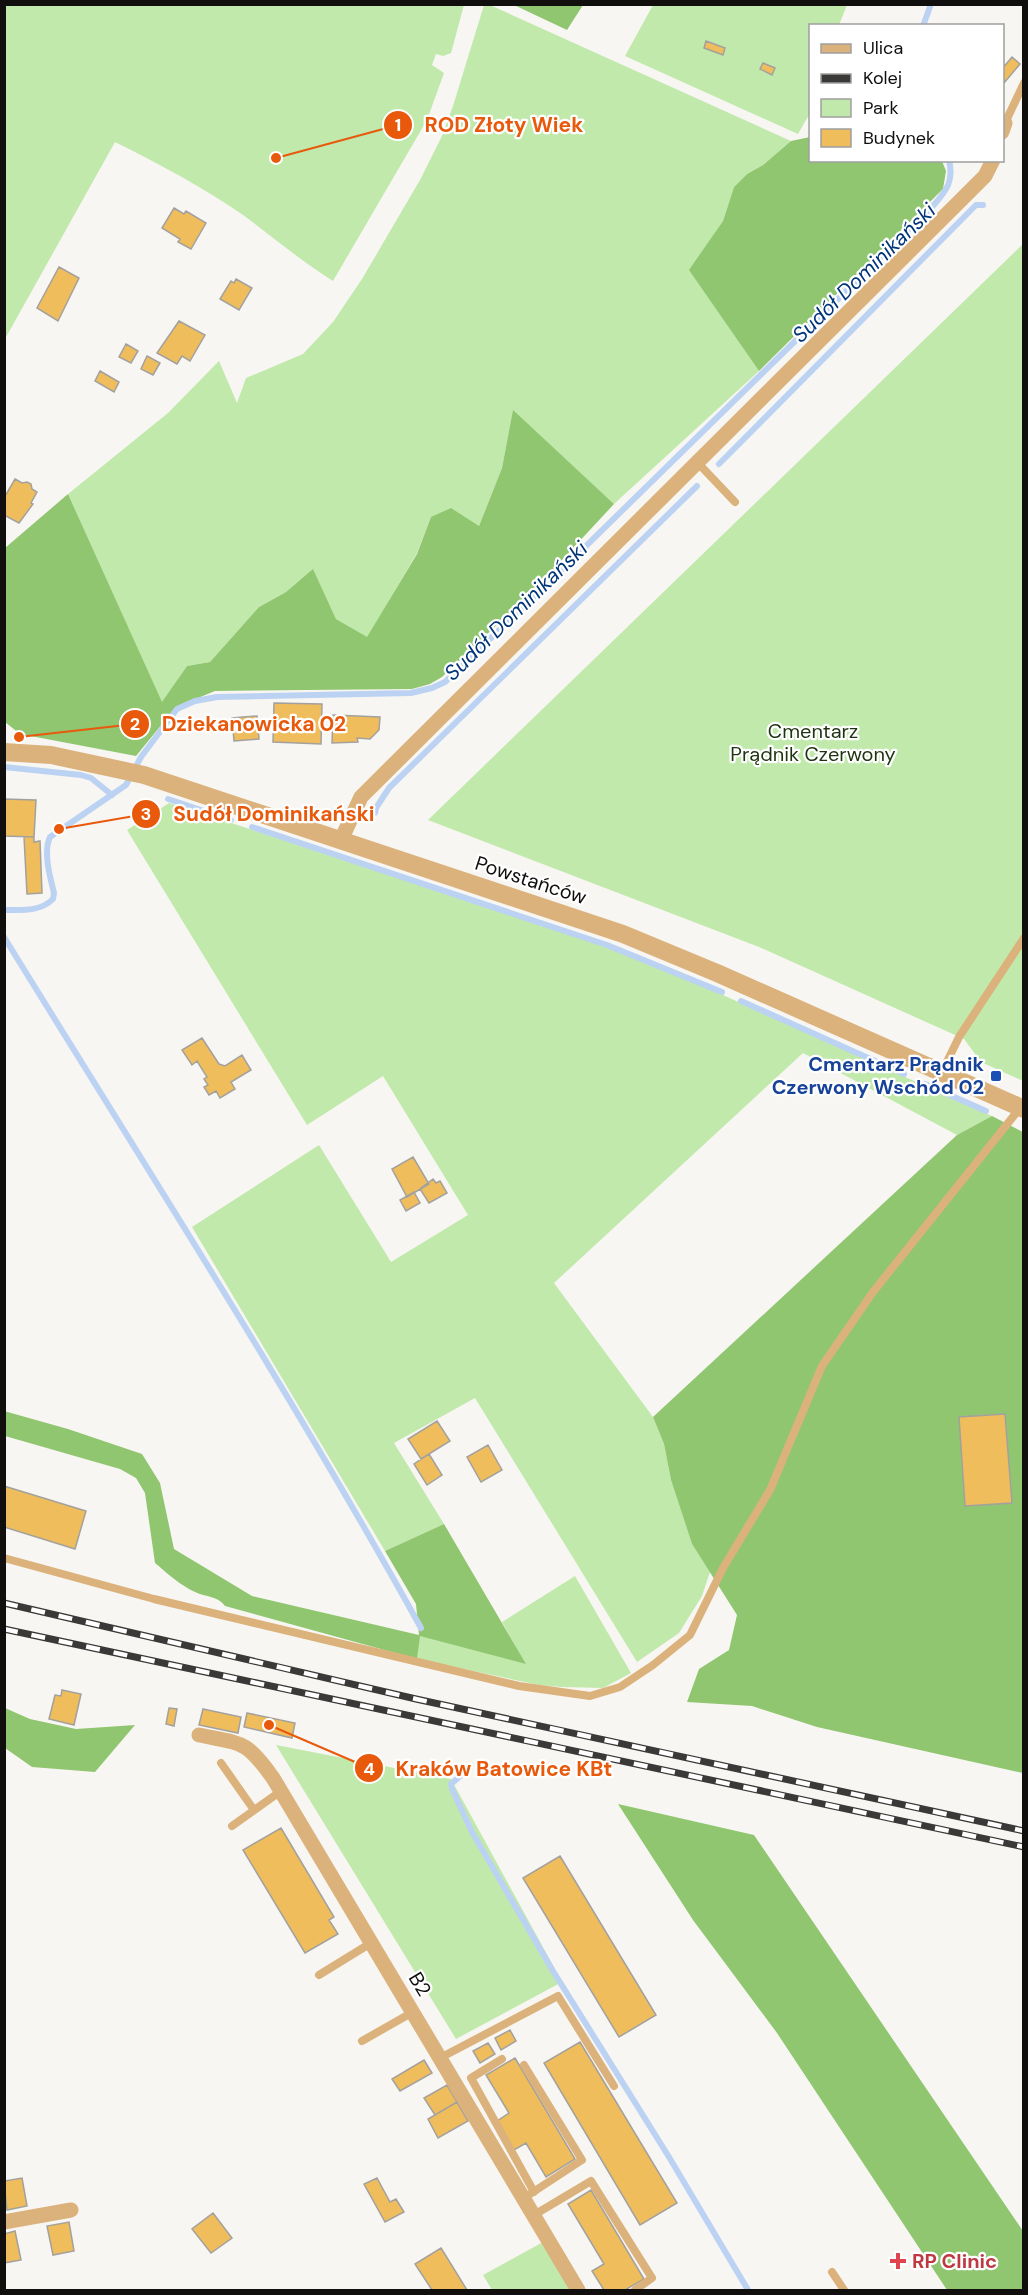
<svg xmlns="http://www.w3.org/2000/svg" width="1028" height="2295" font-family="'DM Sans',sans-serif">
	<rect width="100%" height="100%" fill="#f8f6f2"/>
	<!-- green -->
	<path fill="#c1e9ab" d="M5,4H464V5L451,53L443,56L436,54L432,65L444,73L427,120L333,281C301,261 273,237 243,215C203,187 159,164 115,142L5,339Z
		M484,5H490L791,141L763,165L747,174L734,187L723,221L690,270L759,371L614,504L513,411L502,468L479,526L431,517L417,553L367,638L336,619L313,570L286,592L259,607L210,662L187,666L162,703L68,494L168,413L219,361L237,403L246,378L303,354L333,322L362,279L420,180L442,136L453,106Z
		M653,5H847L839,25L810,26V113L798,134L625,56Z
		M1023,244V1081L981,1062L964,1039L759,947L428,820Z
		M169,803L616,947L992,1116L957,1135L803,1053L554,1283L653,1417L664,1444L671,1480L692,1544L710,1572L702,1596L679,1633L637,1662L475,1398L394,1443L444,1524L385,1551L192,1227L319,1145L391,1262L468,1215L383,1076L307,1125L127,830Z
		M575,1576L631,1673L603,1688L562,1687L539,1685L417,1659L419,1635L525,1663L502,1622Z
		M276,1745L451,1779L562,1982L456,2039Z
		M545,2241L573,2290H492L483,2275Z"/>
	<!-- forest -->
	<path fill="#90c670" d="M514,5H583L567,30Z
		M810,137V160L942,161L946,171L943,189L759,371L689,270L723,221L734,187L747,174L763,165L791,141Z
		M513,410L614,504L536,588L442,677L430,684L412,689L215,691L176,707L136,756L20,734L5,722V548L68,494L162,702L187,666L210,662L259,607L286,592L313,569L336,619L367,637L417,554L431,517L451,508L479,526L502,468Z
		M992,1116L1023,1132V1773L817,1727L752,1706L687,1702L699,1669L729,1650L737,1615L692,1544L671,1480L664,1444L653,1417L957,1135Z
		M4,1411L68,1429L142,1454L160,1483L174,1549L252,1596L419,1635L416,1604L385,1551L444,1524L526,1664L420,1636L417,1659L225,1606C218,1596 206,1597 195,1592C180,1585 168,1574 155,1563L145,1493L136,1478L120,1469L5,1436Z
		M5,1708L30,1719L76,1729L135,1725L95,1772L32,1767L5,1748Z
		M618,1804L754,1835L1023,2231V2290H947L777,2033L693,1920Z"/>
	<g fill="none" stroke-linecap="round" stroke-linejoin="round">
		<!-- stream -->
		<path stroke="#bcd2f3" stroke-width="6" d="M923,26L931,4
			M719,464L976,205H983
			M4,767L81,775L91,778L112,795
			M168,799L231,820
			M375,813L376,808L389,788L697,486
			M252,827L607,945L722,992
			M4,910C22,910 40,912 53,899L54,893C50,877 43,852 50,837L126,785L141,757L177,709L195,701L217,697L411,693L432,688L445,682L539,592L933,206C947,190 954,181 949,160
			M4,937C145,1166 291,1393 421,1628
			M741,1001L904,1074
			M925,1084L986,1111
			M467,1768L466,1771L451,1784L452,1789L472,1832L553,1971L669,2157L748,2290"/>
	</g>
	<!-- building -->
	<path fill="#efbd5c" stroke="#a3a19e" stroke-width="1.5" d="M706,41L725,48L723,55L704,48Z
		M1012,57L1020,64L1004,83L1002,69Z
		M763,63L775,68L772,75L760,69Z
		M174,208L184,214L186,211L206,223L191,249L178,242L180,239L162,228Z
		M59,267L79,278L58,321L37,308Z
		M236,279L252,288L239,310L220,299L231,281L234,283Z
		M179,321L205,335L190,361L182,356L177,364L157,353Z
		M126,344L138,351L131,363L119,357Z
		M147,356L160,363L153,375L141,369Z
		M100,371L119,382L114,392L95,381Z
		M15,479L22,483L27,482L31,484L32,489L37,492L31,503L33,504L19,523L4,515V498Z
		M274,703L322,704L321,744L273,742Z
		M333,715L380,717L379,730L370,739L357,738L358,742L332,743Z
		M257,716L259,739L234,741L232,718Z
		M4,799L36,800L34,837L4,836Z
		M24,837H34V842L40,841L42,893L27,894Z
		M202,1038L219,1064L225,1066L242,1055L251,1070L231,1082L235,1089L220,1098L216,1091L209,1095L204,1087L208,1085L204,1079L207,1077L197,1061L192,1065L182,1050Z
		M413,1157L429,1184L407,1197L392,1169Z
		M433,1179L436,1183L440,1181L447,1193L429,1203L420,1189Z
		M414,1192L420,1203L406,1211L400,1200Z
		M1005,1414L1012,1503L965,1506L959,1417Z
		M437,1421L450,1441L421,1459L408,1439Z
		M488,1445L502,1470L481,1482L467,1457Z
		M429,1454L442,1475L427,1485L414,1464Z
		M4,1486L86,1511L75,1549L4,1527Z
		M62,1690L81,1694L74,1725L49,1719L55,1695L61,1696Z
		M169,1708L177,1709L174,1726L166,1724Z
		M203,1709L241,1717L238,1733L199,1725Z
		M247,1713L295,1723L292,1738L244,1727Z
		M281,1828L334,1917L329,1920L338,1934L305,1953L243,1850Z
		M560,1856L656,2015L619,2037L523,1878Z
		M510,2030L516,2041L501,2050L495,2038Z
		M580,2042L677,2203L640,2225L544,2063Z
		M488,2043L495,2054L480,2063L473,2051Z
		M515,2058L575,2159L546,2177L526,2143L514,2150L497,2121L509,2113L486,2075Z
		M424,2060L432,2073L400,2091L392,2079Z
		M447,2085L457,2102L435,2115L424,2098Z
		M457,2102L468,2121L438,2138L428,2119Z
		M22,2178L27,2206L7,2210L4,2181Z
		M377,2178L390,2202L396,2199L404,2212L385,2222L364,2184Z
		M591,2190L644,2279L625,2290H604L592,2271L604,2264L568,2204Z
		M213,2213L232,2238L211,2253L192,2229Z
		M69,2222L74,2251L53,2255L47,2226Z
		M15,2231L21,2260L4,2263V2234Z
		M441,2248L467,2290H432L415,2264Z"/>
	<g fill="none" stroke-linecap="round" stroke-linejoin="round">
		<!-- service -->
		<path stroke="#dbb27c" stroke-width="8" d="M1005,123L1024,83
			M697,462L735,502
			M942,1072L959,1037L1024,938
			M4,1558L154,1599L519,1686L590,1696L620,1687L653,1665L690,1635L723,1568L770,1490L822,1366L873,1292L1020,1108
			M221,1763L254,1810
			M232,1826L281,1791
			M319,1975L371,1943
			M362,2041L413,2012
			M440,2058L558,1996L614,2086
			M502,2059L471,2078L534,2192
			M524,2198L582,2160L524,2065
			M534,2215L591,2181L652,2278L635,2290
			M832,2272L844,2290"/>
		<!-- minor -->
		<path stroke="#dbb27c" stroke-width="15" d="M1002,132L1005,123
			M341,840L361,797L985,176L993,160
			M199,1735C243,1744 246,1740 273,1778L578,2290
			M4,2222L71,2210"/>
		<!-- tertiary -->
		<path stroke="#dbb27c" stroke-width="18" d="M4,752L51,755L144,775L623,934L717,973L1024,1109"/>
		<!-- rail casing -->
		<g stroke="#3a3937" stroke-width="7">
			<path id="rail" d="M4,1603L416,1699L1024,1831
				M4,1629L1024,1847"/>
		</g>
		<!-- rail -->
		<use href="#rail" stroke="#fff" stroke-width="4.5" stroke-dasharray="14" stroke-linecap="butt"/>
	</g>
	<!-- markers -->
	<rect fill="#1a4fb4" stroke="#fff" stroke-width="2" x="990" y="1070" width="12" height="12" rx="3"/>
	<path fill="#e0444e" stroke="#fff" stroke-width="2" d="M895 2252h6v6h6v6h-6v6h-6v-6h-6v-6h6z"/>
	<g text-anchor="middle" stroke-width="4.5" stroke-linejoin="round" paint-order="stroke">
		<!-- park labels -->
		<g font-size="20" fill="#1e3310" stroke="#fff">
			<text x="813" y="738">Cmentarz<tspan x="813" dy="23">Prądnik Czerwony</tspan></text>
		</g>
		<!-- street labels -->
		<g font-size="20" fill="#100f0e" stroke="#fff">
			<text transform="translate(531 880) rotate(18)" y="7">Powstańców</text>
			<text transform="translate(420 1984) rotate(59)" y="7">B2</text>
		</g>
		<!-- transit labels -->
		<g font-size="20" font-weight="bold" fill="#164399" stroke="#fff" text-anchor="end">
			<text x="984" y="1071">Cmentarz Prądnik<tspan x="984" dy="23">Czerwony Wschód 02</tspan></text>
		</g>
		<!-- health labels -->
		<g font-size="20" font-weight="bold" fill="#be3a42" stroke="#fff" text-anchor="start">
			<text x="912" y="2268">RP Clinic</text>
		</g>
		<!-- water labels -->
		<g font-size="21" font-style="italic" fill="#013579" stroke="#fff">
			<text transform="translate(864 273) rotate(-44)" y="7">Sudół Dominikański</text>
			<text transform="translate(516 611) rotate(-44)" y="7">Sudół Dominikański</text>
		</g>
	</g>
	<!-- callouts -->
	<path fill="none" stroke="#e8590c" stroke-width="2" d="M276 158L398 125M19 737L135 724M59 829L146 814M269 1725L369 1768"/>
	<g fill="#e8590c" stroke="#fff" stroke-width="2">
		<circle cx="276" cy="158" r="6"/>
		<circle cx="19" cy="737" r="6"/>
		<circle cx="59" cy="829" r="6"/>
		<circle cx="269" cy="1725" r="6"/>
		<circle cx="398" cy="125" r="15"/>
		<circle cx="135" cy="724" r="15"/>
		<circle cx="146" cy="814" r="15"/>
		<circle cx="369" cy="1768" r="15"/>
	</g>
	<g font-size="18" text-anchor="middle" font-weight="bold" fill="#fff">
		<text x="398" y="131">1</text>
		<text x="135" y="730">2</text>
		<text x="146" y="820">3</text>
		<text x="369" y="1775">4</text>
	</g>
	<g font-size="21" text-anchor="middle" font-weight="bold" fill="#e8590c" stroke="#fff" stroke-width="4.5" stroke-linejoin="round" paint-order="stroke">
		<text x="504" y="132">ROD Złoty Wiek</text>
		<text x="254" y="731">Dziekanowicka 02</text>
		<text x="274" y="821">Sudół Dominikański</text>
		<text x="504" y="1776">Kraków Batowice KBt</text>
	</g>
	<!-- border -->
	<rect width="1028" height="2295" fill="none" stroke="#100f0e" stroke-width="12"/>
	<!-- legend -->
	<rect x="809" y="24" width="195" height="138" fill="#ffffff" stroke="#9f9f9f" stroke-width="1.5"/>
	<rect x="821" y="44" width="30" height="9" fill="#dbb27c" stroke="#9f9f9f" stroke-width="1.5"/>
	<text x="863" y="54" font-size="18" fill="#100f0e">Ulica</text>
	<rect x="821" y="74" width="30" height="9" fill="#3a3937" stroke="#9f9f9f" stroke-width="1.5"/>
	<text x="863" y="84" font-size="18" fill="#100f0e">Kolej</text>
	<rect x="821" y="99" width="30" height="18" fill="#c1e9ab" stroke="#9f9f9f" stroke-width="1.5"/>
	<text x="863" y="114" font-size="18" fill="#100f0e">Park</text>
	<rect x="821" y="129" width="30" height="18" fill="#efbd5c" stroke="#9f9f9f" stroke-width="1.5"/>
	<text x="863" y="144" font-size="18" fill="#100f0e">Budynek</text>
</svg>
